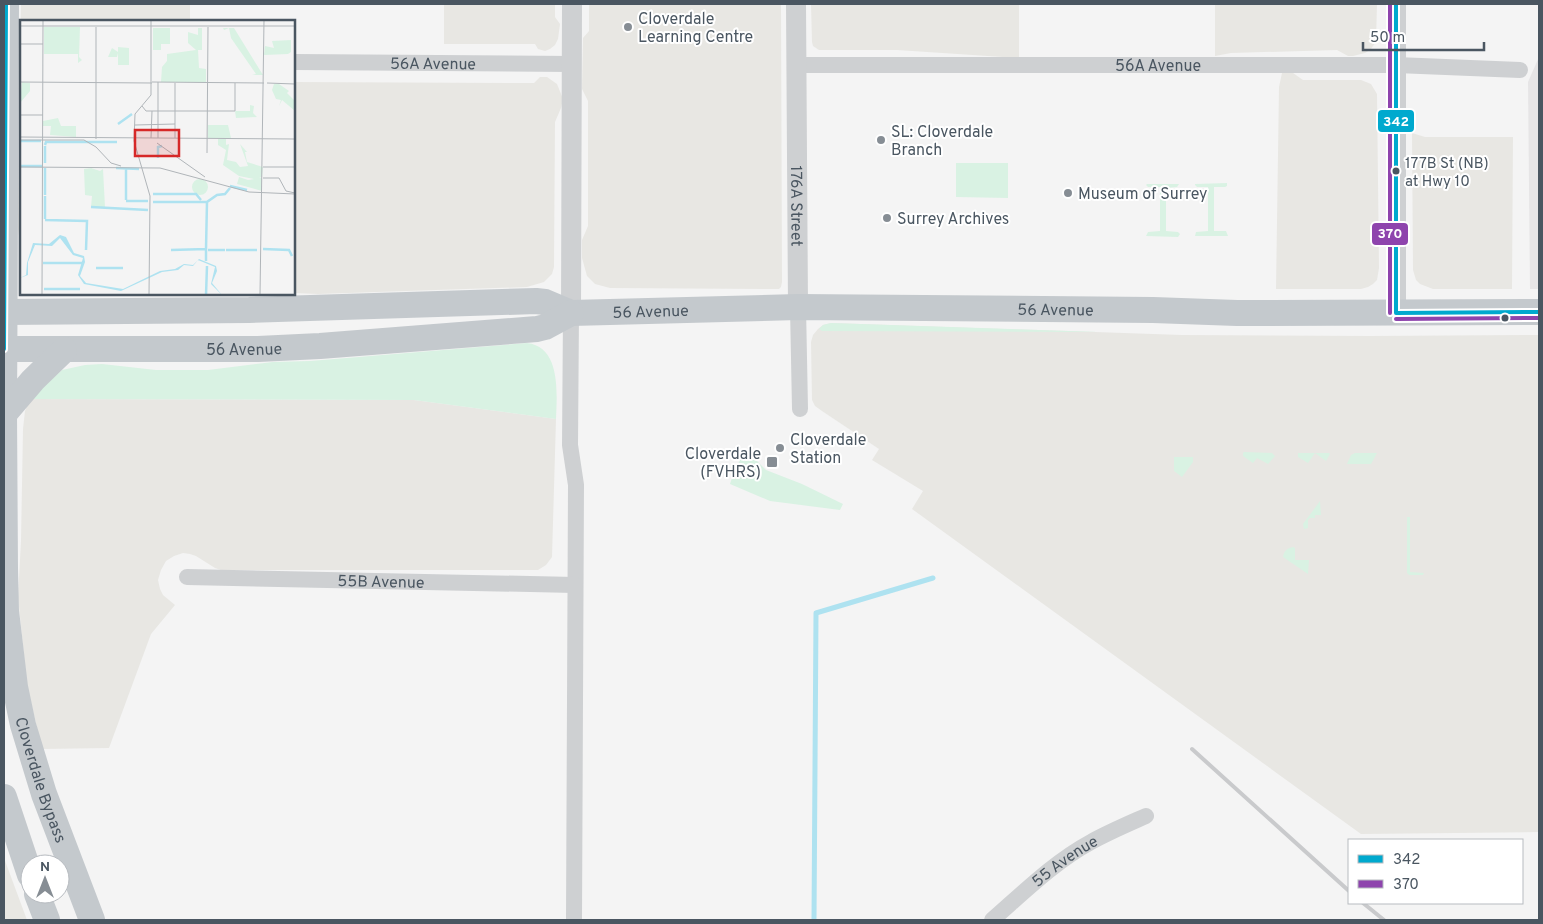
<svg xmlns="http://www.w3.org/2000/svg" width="1543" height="924" font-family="Overpass,sans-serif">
	<rect width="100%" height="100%" fill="#f4f4f4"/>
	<!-- commercial -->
	<path fill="#e8e7e3" d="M21,4H190V21H21L20,53Z
		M444,4H555V17L560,24L558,39L555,45L550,49L545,51L538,49L535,44H444Z
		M589,4H781L782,282L781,287L779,289L610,288L595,284L587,276L582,258V240L588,226V101L582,89L583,38L589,31Z
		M811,4H1019V58L897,50H819L813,46L812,42Z
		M1215,4H1377L1376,42L1370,50L1365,53L1353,56H1348L1337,50L1231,53L1215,56Z
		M1282,73H1293L1303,80H1361L1371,84L1377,94L1379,268L1377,280L1373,284L1368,287L1361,289H1276L1279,87Z
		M540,77H547L557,84L563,99L561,108L555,122L554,267L552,274L544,282L527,287L318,294L294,293V82L534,83Z
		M20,79H21V249L18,229Z
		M1412,133L1425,137H1513L1512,289H1433L1420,284L1416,280L1413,270Z
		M831,323L1182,335L1370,336L1539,335V832L1361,834L912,509L923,491L872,460L879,449L822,411L815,406L812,400L811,342L813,335L818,329L823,325Z
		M30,399L414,400L556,419L552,557L546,565L538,570H221L215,568L196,556L190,554L183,553L174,556L166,561L161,570L158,580L160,589L163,595L175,605L151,634L109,748L42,749L27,685L18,597L21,541L23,429L25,411Z
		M4,858L27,920H4Z"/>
	<!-- education -->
	<path fill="#e6e5e6" d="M1539,57V289H1530L1528,82Z"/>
	<!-- green -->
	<path fill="#d9f2e3" d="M956,163H1008V198L956,197Z
		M1227,183V186L1225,187H1214V231H1226L1228,236H1195L1196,232L1208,231V187H1197L1195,185V184Z
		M1147,184H1179L1177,187L1166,188V231L1178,232L1180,234L1178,237L1146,236L1148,232L1160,231V187H1148L1146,185Z
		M831,323L1099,332L822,331L819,329L823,325Z
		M527,343C561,347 557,393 556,419L414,400L30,399L62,370L85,365L102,364L156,370H208L273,362L310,361Z
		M1244,452L1272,453L1275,456L1268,464L1257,458L1253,463L1243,456V453Z
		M1298,453H1329L1330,454L1326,461L1315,453L1308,463L1298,457Z
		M1355,453H1377L1371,464H1347L1351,455Z
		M744,455L757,461L766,470L802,484L843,504L840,510L770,501L730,484L732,478L738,476L739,472L737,466L742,456Z
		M1174,457H1193V462L1182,477L1174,471Z
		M1320,501L1321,515H1315V518H1310L1308,520V528L1304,529L1303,524Z
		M1407,517H1410V572L1424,573L1423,575H1409L1407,573Z
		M1293,547L1295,548V560H1309L1308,574L1283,557C1284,551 1287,548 1293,547Z"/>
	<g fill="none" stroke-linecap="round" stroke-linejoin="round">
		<!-- stream -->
		<path stroke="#aee2f0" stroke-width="5" d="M814,920L816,613L933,578"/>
		<!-- minor -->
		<g stroke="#ced0d2" stroke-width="16">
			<path id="s1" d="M294,62L572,64"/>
			<path id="s2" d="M796,65H1396L1520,70"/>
			<path d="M798,307L800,409"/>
			<path d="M571,313L570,445L576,485L574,920"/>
			<path id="s3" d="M187,577L575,585"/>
			<path id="s4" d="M992,920C1023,893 1054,862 1091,842C1109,832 1128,824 1146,816"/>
		</g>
		<!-- tertiary -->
		<g stroke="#ced0d2" stroke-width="20">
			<path id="s5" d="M796,4L798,307"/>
			<path d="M1396,4V313"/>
			<path d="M571,313L572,4"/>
		</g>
		<!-- trunk -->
		<g stroke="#c4c9cd" stroke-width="26">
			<path id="s6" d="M6,4L4,414L5,568L6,611L15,687L23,725L44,794L92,920"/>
			<path id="s7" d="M4,312L249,310L536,301L545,302L571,313L798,307L1153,310L1237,313L1539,312"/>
			<path id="s8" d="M4,349H258L320,346L537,329L545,327L571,313"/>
			<path d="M4,414L33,380L64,350"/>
			<path d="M4,797L30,875"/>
			<path d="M37,894L47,920"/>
		</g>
		<!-- rail -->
		<path stroke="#c9cacc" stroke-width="4" d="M1192,749L1349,891
			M1363,903L1384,920"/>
		<!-- bus-1 casing -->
		<g stroke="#fff" stroke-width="8">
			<path id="bus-1" d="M1396,4V313
				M1396,313L1539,312
				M4,349L6,4"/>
		</g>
		<!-- bus-2 casing -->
		<g stroke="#fff" stroke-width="8">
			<path id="bus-2" d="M1390,4V313
				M1396,319L1539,318"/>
		</g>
		<!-- bus-1 -->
		<use href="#bus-1" stroke="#00a9ce" stroke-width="4"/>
		<!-- bus-2 -->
		<use href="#bus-2" stroke="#8e44ad" stroke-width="4"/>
	</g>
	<!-- markers -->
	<g fill="#868d94" stroke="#fff" stroke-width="2">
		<circle cx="628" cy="27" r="5"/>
		<circle cx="881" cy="140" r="5"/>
		<circle cx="1068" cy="193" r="5"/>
		<circle cx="887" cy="218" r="5"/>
		<circle cx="780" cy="448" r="5"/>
		<rect x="766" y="456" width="12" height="12" rx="2.5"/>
	</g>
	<g fill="#4a5661" stroke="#fff" stroke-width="2">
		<circle cx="1396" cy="171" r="4.5"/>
		<circle cx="1505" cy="318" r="4.5"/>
	</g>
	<g text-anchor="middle" stroke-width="4" stroke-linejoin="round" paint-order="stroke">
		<!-- bus labels -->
		<g font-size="15" fill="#4a5661" stroke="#fff" text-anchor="start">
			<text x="1405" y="168">177B St (NB)<tspan x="1405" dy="18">at Hwy 10</tspan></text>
		</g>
		<!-- poi labels -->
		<g font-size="16" fill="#4a5661" stroke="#fff" text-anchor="start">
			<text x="638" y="24">Cloverdale<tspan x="638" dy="18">Learning Centre</tspan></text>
			<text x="891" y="137">SL: Cloverdale<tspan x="891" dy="18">Branch</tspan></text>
			<text x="1078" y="199">Museum of Surrey</text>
			<text x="897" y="224">Surrey Archives</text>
			<text x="790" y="445">Cloverdale<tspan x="790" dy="18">Station</tspan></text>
			<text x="761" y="459" text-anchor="end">Cloverdale<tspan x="761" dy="18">(FVHRS)</tspan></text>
		</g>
		<!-- street labels -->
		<g font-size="16" fill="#4a5661" stroke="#fff">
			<text dy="6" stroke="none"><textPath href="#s1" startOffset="139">56A Avenue</textPath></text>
			<text dy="6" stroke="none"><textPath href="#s2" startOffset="362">56A Avenue</textPath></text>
			<text dy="6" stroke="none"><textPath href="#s5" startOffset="202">176A Street</textPath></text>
			<text dy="6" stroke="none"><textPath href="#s7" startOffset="1054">56 Avenue</textPath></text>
			<text dy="6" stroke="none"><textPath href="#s7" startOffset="649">56 Avenue</textPath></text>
			<text dy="6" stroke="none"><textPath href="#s8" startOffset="240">56 Avenue</textPath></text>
			<text dy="6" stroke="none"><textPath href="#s3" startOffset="194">55B Avenue</textPath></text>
			<text dy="6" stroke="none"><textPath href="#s6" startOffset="780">Cloverdale Bypass</textPath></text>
			<text dy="6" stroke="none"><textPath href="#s4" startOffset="94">55 Avenue</textPath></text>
		</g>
	</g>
	<!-- overview -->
	<g transform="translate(20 20)">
		<rect width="275" height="275" fill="#f4f4f4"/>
		<path d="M24,7H60L59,37L62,40L58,43V34H24ZM133,8H150V24H141V30H133ZM178,8H182V30H178L179,48L186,49V62H141L142,47L147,41V34L176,30L168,23V12L178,15ZM203,8H214L243,55H232L236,54L211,18L209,8L204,10ZM271,20V32L268,34L244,35L245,26L254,28L252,21ZM98,27L109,28V45H98V33L97,37H88L92,28L98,32ZM2,62L10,63V71L0,83ZM254,64H259L269,71L267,73L275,81V91L262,80L259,86L261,80L256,79L252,70ZM230,85L234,86L233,93L237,97L216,98L215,91H230ZM38,98L41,106H56V117L30,115L31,106H23V101ZM188,105H208L211,118H188ZM198,119H206V125L209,124L207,140L216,142L220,147L228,146L220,124L227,132H225L227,142L243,147L242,157L239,158H242V171L217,164L219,157L228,160L234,159L219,156L203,145L206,130L198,125ZM71,148L80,151L83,149L85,187H71L72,176L65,175L64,149ZM172 167a8 8 0 1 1 16 0a8 8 0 1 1-16 0Z" fill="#d9f2e3"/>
		<path d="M40,215L46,217L54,233L64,236L65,242L60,256L66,263L103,269L140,251L155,249L164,244L173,245L179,239L196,246L197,251L192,263L202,275L191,264L195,247L178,240L173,246L164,245L158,250L142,252L101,271L64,264L58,255L63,238L53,235L40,218L32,226L15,225L8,242V255L0,258L6,255L7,243L13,223L29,224Z" fill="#aee2f0"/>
		<path fill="none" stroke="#aee2f0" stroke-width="2.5" d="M98,104L112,94M0,121H21M25,125L26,122H97M138,138V127L142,126M25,143V126M0,146H22M96,148L119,149M106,149V180M210,166L227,170M133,174H176L181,180M25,175V148M106,181H128M133,182H187M71,187L128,190M25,199V176M25,200L67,201L66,230M186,229L187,182L197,175L205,174L210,168M243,229L269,230L272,236M151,230L186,229V241M188,230H205M206,230H237M23,243H63M76,248H103M24,269H60M186,275L187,246"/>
		<path fill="none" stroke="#b0b5b9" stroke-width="1" d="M0,6H275M0,24H23M0,62L132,63M132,62L244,63M138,62V118M155,63V118M247,63L275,64M122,86L126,91H215V63M0,95H23M115,105L155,104M0,117L275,119M131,118L132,91M76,119V7M0,120H64L76,127L91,143L101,146M137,123L185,157M187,133L188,7M0,147L140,148L229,172L275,174M243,147H275M243,158H259L266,171L275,173M22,275L23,0M129,275L130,176L114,121L115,94L131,75V0M240,275L244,0"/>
		<path fill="#d62828" fill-opacity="0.15" stroke="#d62828" stroke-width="2.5" d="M115,110H159V136H115Z"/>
		<rect width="275" height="275" fill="none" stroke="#4a5661" stroke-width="2.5"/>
	</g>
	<g stroke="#fff" stroke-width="2">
		<rect x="1377" y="109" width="38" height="24" rx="5" fill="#00a9ce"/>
		<rect x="1371" y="222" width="38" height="24" rx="5" fill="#8e44ad"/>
	</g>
	<g font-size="14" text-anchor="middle" font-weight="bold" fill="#fff">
		<text x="1396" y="126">342</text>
		<text x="1390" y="238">370</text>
	</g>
	<!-- border -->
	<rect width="1543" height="924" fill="none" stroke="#4a5661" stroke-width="10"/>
	<!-- legend -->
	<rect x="1348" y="839" width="175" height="65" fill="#ffffff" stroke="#b7bbc0"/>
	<rect x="1358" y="855" width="25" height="8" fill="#00a9ce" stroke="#b7bbc0"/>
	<text x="1393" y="864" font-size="15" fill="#4a5661">342</text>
	<rect x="1358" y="880" width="25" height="8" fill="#8e44ad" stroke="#b7bbc0"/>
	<text x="1393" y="889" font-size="15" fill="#4a5661">370</text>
	<!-- north arrow -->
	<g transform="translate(45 879)"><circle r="24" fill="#ffffff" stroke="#b7bbc0"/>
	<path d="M0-4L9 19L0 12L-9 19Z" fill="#868d94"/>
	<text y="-8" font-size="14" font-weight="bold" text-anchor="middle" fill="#4a5661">N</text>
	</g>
	<!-- scale -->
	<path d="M1363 42v8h121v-8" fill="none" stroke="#4a5661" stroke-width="2.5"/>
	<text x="1370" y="42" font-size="15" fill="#4a5661" stroke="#ffffff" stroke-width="4" paint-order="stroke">50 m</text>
</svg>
